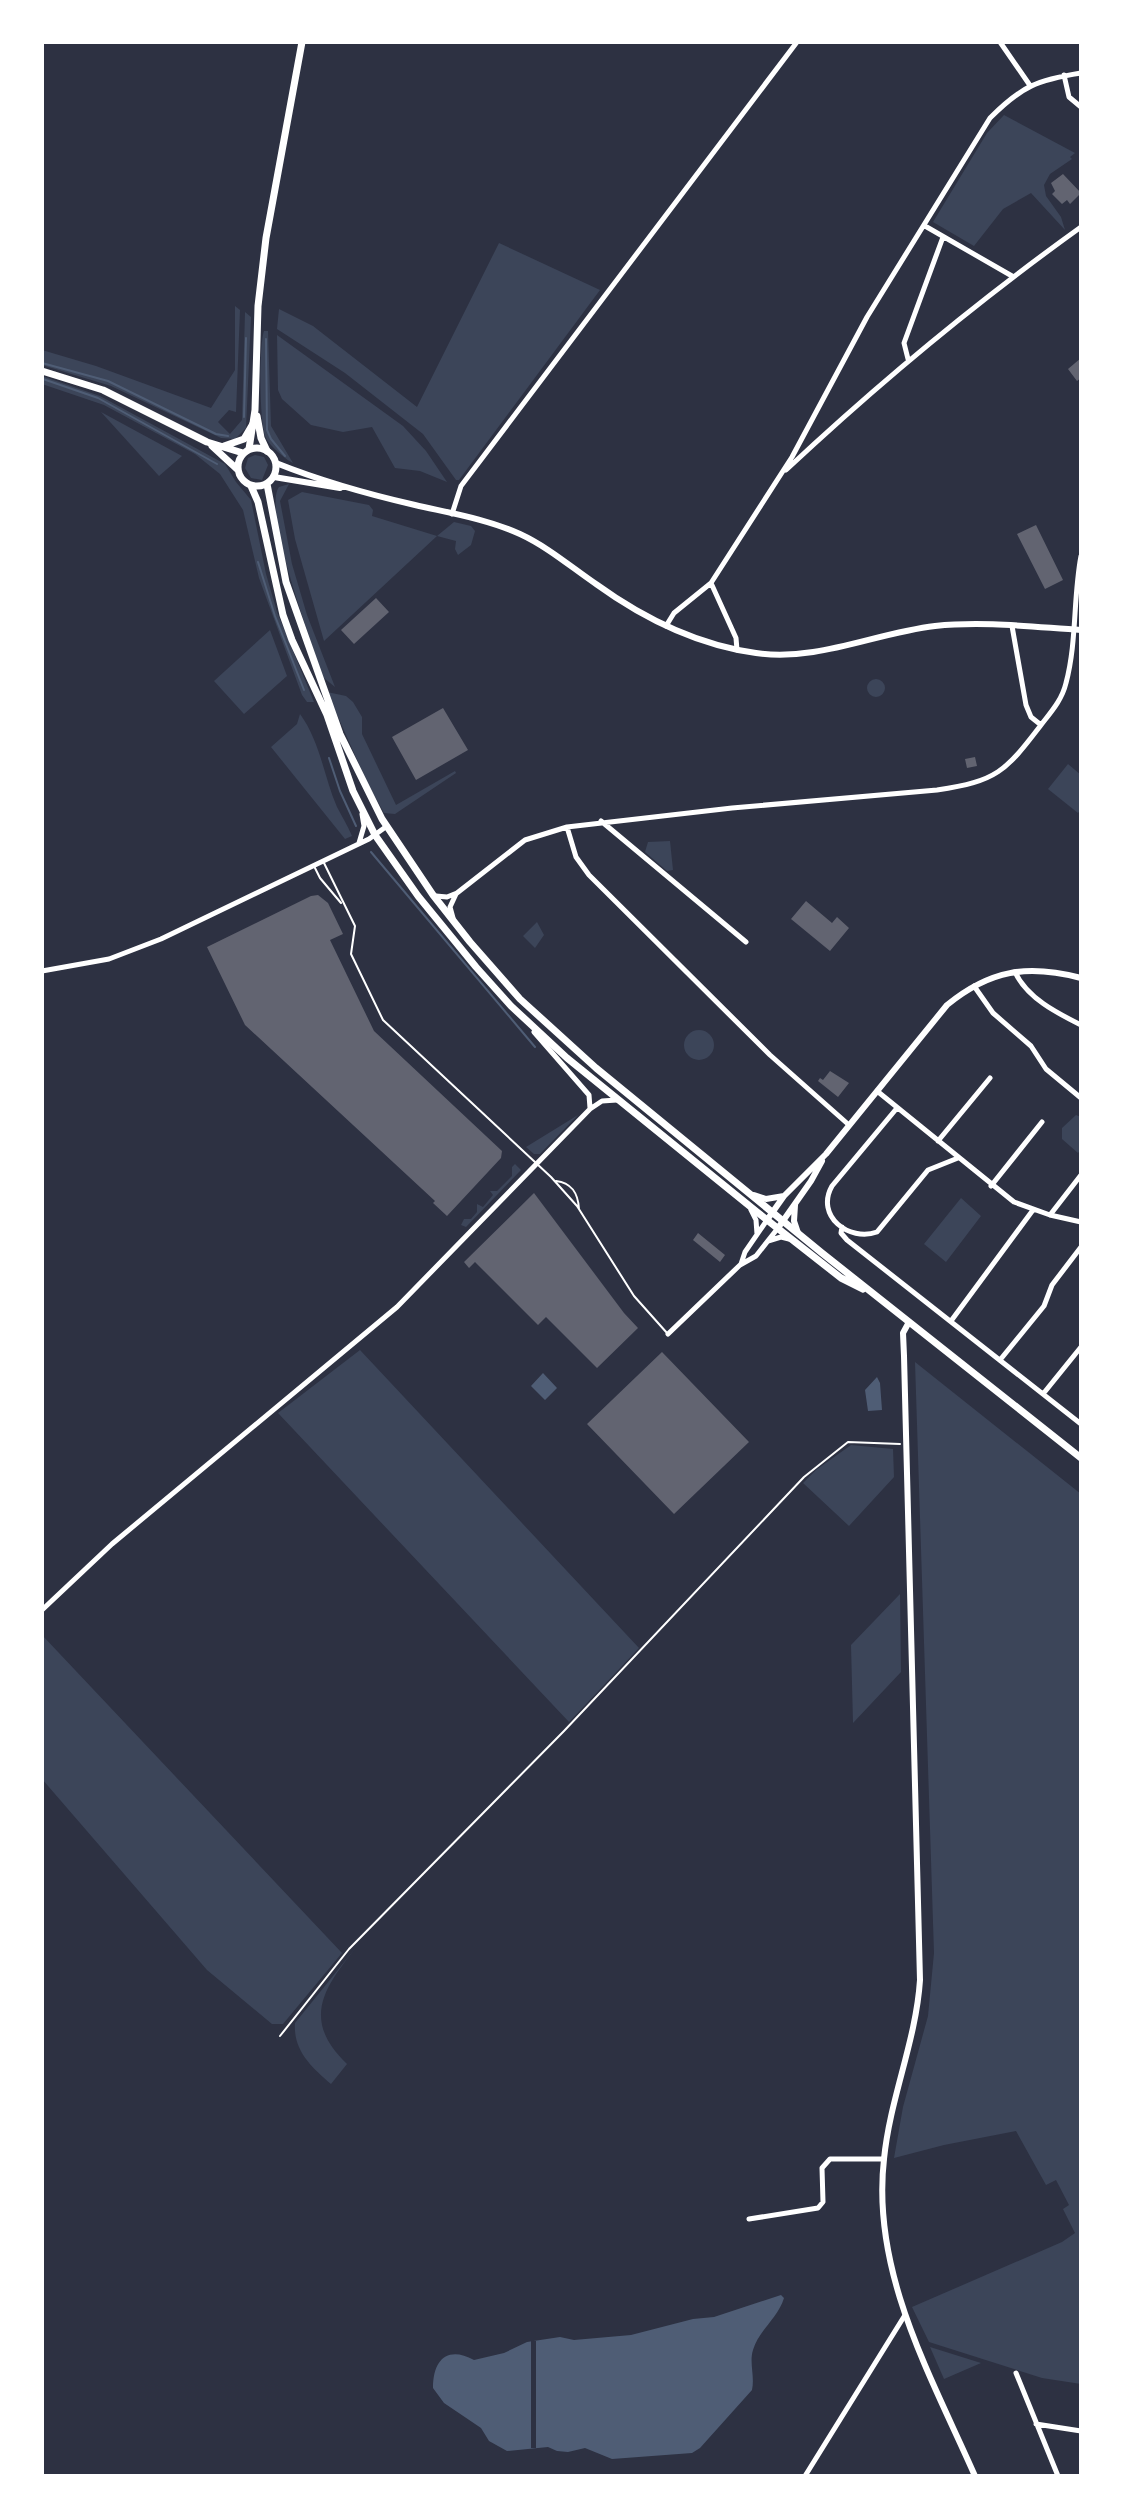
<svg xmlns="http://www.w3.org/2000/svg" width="1123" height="2518" font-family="Helvetica,sans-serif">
	<rect width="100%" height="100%" fill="#2d3142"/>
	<!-- green -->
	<path fill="#3c4559" d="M1004,115L1075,153L1070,157L1072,159L1050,174L1044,185L1046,196L1061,217L1065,230L1031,193L1003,209L974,246L933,222L987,133Z
		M499,243L600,290L459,480H456L423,434L345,373L277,329L279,309L313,326L417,407Z
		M235,306L240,310L236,412L229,410L218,422L230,434L242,420L245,312L251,317L246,428L235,439L221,438L111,386L42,365V350L96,366L211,408L235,370Z
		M264,331H268L271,426L293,463C286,460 269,445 266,438C259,426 259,344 264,331Z
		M277,335L403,426L426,451L447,482L420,471L395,468L372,427L343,432L311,425L282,399L278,390Z
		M42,376L100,396L225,464L236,482L251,500L266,574L277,612L314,702H307L302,695L259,578L243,510L220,474L195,454L104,405L42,384Z
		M101,412L182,456L159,476Z
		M255,455L264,457L268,465L262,480L251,478L245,468L248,458Z
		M289,484L280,501L292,564L307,615L335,687L324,678C313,648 262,510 279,487Z
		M302,492L369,505L373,510L372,516L437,536L454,522L471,526L475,531L471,545L458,555L455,549L456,541L437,536L324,641L295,539L288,500Z
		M270,630L287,676L244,714L214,681Z
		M867 688a9 9 0 1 1 18 0a9 9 0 1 1-18 0Z
		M327,692L346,696L353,702L362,717V734L396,805L455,771L456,773L395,814L384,813L366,780Z
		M300,714C320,741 324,777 337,807C342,817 348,826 352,836L345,839L271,747L297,724Z
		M1068,764L1081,775V809L1078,813L1048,789Z
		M670,841L673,870L667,871L645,852L648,842Z
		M537,922L544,935L535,948L523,936Z
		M684 1045a15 15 0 1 1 30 0a15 15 0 1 1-30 0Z
		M578,1115L540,1154H534L526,1147Z
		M1076,1115L1081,1117V1149L1078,1153L1062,1139V1128Z
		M515,1164L521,1170L466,1227L461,1225L464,1219H471L477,1212V1204L483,1207L493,1195L490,1191H497L512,1176V1167Z
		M961,1198L981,1216L946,1262L924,1244Z
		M360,1350L639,1648L569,1722L278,1413Z
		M915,1362L1081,1494V2384L1042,2378L929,2342L912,2307L1062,2242L1075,2233L1063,2209L1069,2205L1056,2180L1046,2185L1016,2131L944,2145L894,2158L903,2107L928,2016L934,1953Z
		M851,1445L893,1449L894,1477L849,1526L803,1483L816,1470Z
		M900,1594L901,1672L853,1723L851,1645Z
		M42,1635L342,1953L283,2024H272L207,1970L42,1779Z
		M362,1940C327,1984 298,2017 347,2064L331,2084C311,2067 293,2050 295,2023Z
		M930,2347L981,2363L944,2379Z"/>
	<!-- water -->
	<path fill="#4f5d75" d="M543,1373L557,1388L545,1400L531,1386Z
		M877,1377L880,1383L882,1410L868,1411L865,1390Z
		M781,2295L784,2298C778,2318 759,2330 753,2350C749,2363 755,2376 752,2390L700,2448L692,2453L612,2459L585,2448L568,2452L557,2451L548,2447L507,2451L489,2441L481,2428L444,2403L433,2388C433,2359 448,2346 474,2360L504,2353L527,2342L560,2337L574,2340L631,2335L693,2319L714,2317Z"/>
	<!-- pier -->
	<path fill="#2d3142" d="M531,2341H536V2448H531Z"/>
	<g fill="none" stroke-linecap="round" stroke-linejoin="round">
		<!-- stream -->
		<path stroke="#4f5d75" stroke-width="2" d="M266,339L267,430L271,439L285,456
			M42,363L108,381L216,434L228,436
			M43,379L98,398L217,464
			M244,417L246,338
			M258,562L275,616L304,690
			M329,758L340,791L356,826
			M371,852L535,1047"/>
	</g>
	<!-- building -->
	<path fill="#626471" d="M1063,174L1081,193L1070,204L1067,200L1062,204L1052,194L1055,191L1051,183Z
		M1081,358V378L1077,381L1068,369Z
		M1036,525L1063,580L1045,589L1017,534Z
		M376,598L389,612L354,644L341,630Z
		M443,708L468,750L416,780L392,737Z
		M975,757L977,766L967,768L965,759Z
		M318,895L328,903L343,934L330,940L374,1031L502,1151L501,1158L447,1216L433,1203L435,1201L245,1025L207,947L311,896Z
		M806,901L832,923L837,917L849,928L830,951L791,919Z
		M830,1071L849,1083L838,1097L818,1081L820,1078L823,1080Z
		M534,1193L624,1313L638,1328L597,1368L546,1317L538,1325L475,1262L469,1268L464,1262Z
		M698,1233L725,1255L720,1262L693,1240Z
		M662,1352L749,1442L674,1514L587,1424Z"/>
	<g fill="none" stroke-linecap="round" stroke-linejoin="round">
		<!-- path -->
		<path stroke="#fff" stroke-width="2" d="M280,2036L349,1949L564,1731L804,1477L848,1442L900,1444"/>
		<!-- service -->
		<path stroke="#fff" stroke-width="2" d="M324,863L355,926L351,954L383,1020L551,1177L577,1206L634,1296L667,1333
			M314,866L320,878L341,903
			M556,1181C572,1183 578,1193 579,1209"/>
		<!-- minor -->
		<path stroke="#fff" stroke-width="5" d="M1000,42L1029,84
			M1064,75L1069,97L1081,107
			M925,226L1012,276
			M908,359L904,343L943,237
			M786,470C881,381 975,303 1081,227
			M452,514L461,486L797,42
			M711,583L736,638L737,650
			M666,626L674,613L711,583L792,457L867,317L990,118C1022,86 1037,80 1081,73
			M1012,626L1026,705L1031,717L1041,725
			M601,821L746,942
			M567,827L576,857L589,875L770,1055L849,1125
			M359,843L364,826L362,814
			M436,896L447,897L457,893L525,840L567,827L732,808L937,790C997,781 1005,772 1041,725C1051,712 1062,700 1066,683C1077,642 1073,598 1081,556
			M453,918L450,907L456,894
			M42,971L109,959L161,939L369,839L387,826
			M1015,972C1027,998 1057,1013 1081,1025
			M974,986L993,1013L1031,1046L1046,1069L1081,1098
			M534,1032L589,1095L590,1108
			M877,1091L1014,1202L1050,1215L1081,1222
			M897,1108L832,1186C815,1216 849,1242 877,1232L928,1170L958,1158
			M938,1141L990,1078
			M991,1186L1042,1122
			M751,1210L756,1220L757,1234
			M1050,1215L1081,1175
			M842,1227L841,1233L847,1240L1081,1424
			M768,1241L781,1237L789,1239
			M741,1264L745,1252L767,1220
			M951,1321L1033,1210
			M668,1334L740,1265L756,1256L778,1228
			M1000,1360L1044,1306L1052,1285L1081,1247
			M1043,1394L1081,1347
			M42,1610L112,1544L397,1307L590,1109L602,1101L617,1100
			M749,2219L818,2208L823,2202L822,2168L830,2159H884
			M1016,2373L1058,2476
			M1036,2424L1081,2431
			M805,2476L905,2315"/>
		<!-- tertiary -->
		<path stroke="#fff" stroke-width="6" d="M276,463C321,481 367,494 415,505C450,513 487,519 520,534C548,547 571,567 596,584C643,618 698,645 756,653C817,662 875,633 935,626C984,621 1033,627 1081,630
			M274,477L340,488
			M754,1195L766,1199L784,1196
			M795,1205L794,1221L798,1233
			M767,1220L784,1196L826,1154L947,1005C990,970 1027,964 1081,978
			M778,1228L811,1181L822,1161
			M909,1322L903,1333L904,1356L920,1980C916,2041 890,2098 884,2159C871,2272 931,2376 975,2476"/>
		<!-- secondary -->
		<path stroke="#fff" stroke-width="7" d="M257,416L261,438L267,451
			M249,449L255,410L258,306L266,238L302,42"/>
		<!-- primary -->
		<path stroke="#fff" stroke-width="7" d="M42,371L103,390L207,442L243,453
			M212,446L238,470
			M224,446L244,439L254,422
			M238 467a19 19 0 1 1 38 0a19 19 0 1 1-38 0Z
			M267,484L286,582L340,734L382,819L433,895L470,942L520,999L596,1068L822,1253L1081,1458
			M251,486L258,502L283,615L292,640L327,715L353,791L375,835L418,896L476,967L511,1006L567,1058L757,1212L841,1278L863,1289"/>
	</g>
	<!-- border -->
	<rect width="1123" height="2518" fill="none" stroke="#ffffff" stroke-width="88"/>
</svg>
